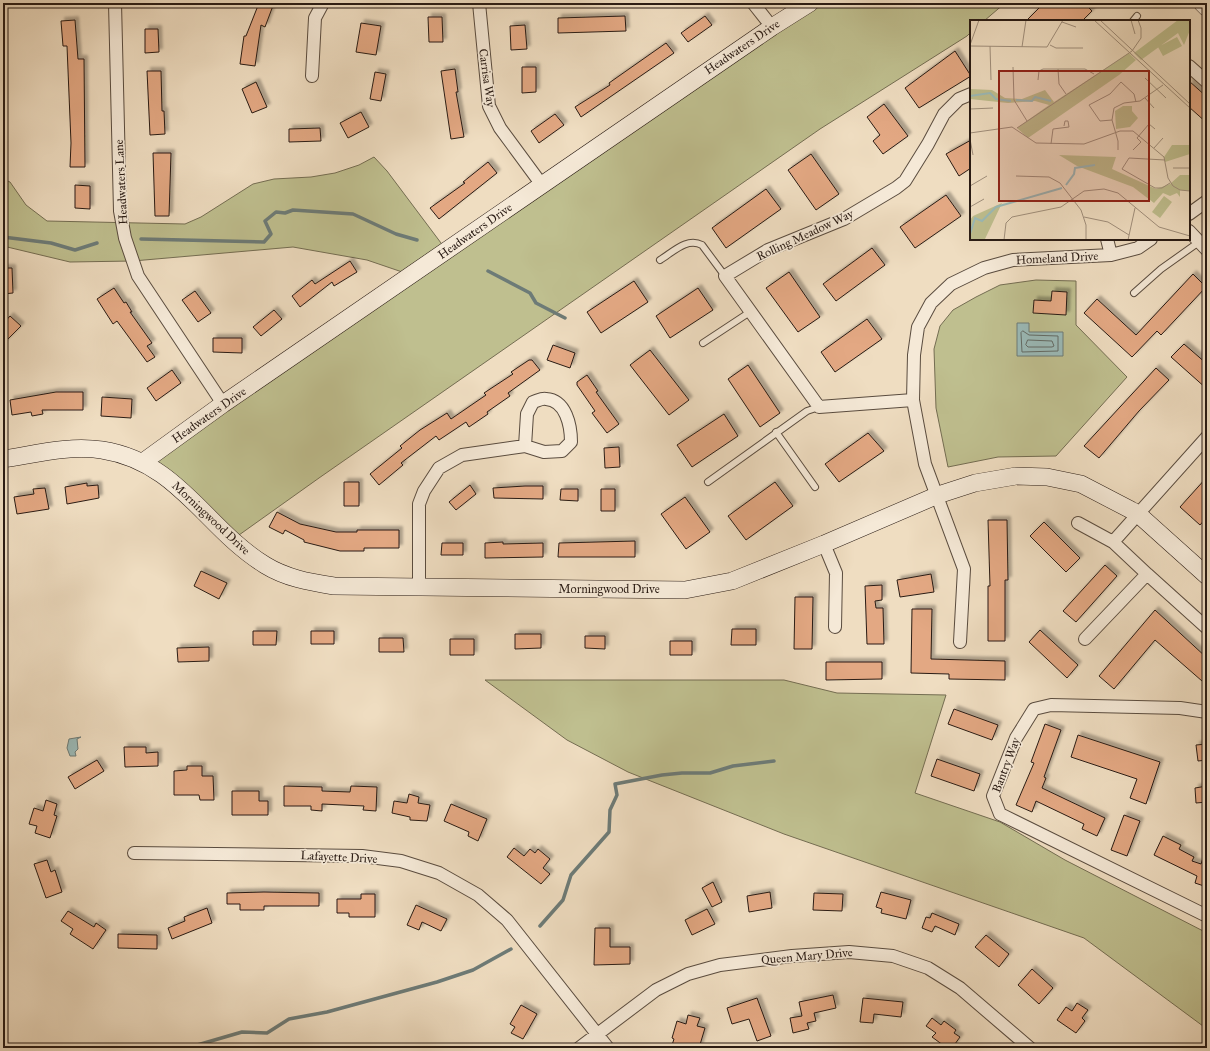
<svg xmlns="http://www.w3.org/2000/svg" width="1210" height="1051" font-family="'IM FELL Great Primer',serif">
	<defs>
		<filter id="shadow"><feDropShadow dx="3.5" dy="-3.5" stdDeviation="1" flood-color="#0004"/></filter>
	</defs>
	<rect width="100%" height="100%" fill="#efddc1"/>
	<filter id="stains"><feTurbulence type="fractalNoise" baseFrequency=".005" numOctaves="4"/><feColorMatrix values="0 0 0 0 .2 0 0 0 0 .09 0 0 0 0 .02 0 0 0 .5 -.17"/></filter>
	<radialGradient id="worn" r=".72"><stop offset=".6" stop-color="#630" stop-opacity="0"/><stop offset="1" stop-color="#630" stop-opacity=".3"/></radialGradient>
	<!-- green -->
	<path fill="#bfbf8f" stroke="#746d52" d="M810,3H1005L984,21H971V32L967,36L820,129L319,478L232,540L143,462L411,275L367,260L293,247L133,261L70,262L3,246V179L10,182L26,205L47,221L185,224L201,217L253,184L274,179L311,177L335,173L359,165L374,157L387,171L447,251Z
		M1036,280L1076,281V325L1127,377L1056,456L998,457L948,467L936,408L934,349L940,326L953,310L976,297L1000,285Z
		M485,680H784L837,693L946,695L915,793L1000,822L1065,860L1207,933V1029L1084,938L784,834L628,772L567,740Z"/>
	<!-- water -->
	<path fill="#9bbbb9" stroke="#6d7b77" d="M1017,323H1029V332H1063V356H1017Z
		M81,737L77,739L78,749L75,752L76,756H70L67,748L69,739Z"/>
	<g fill="none" stroke-linecap="round" stroke-linejoin="round">
		<!-- shore -->
		<path stroke="#626b66" stroke-width="1" d="M1023,331L1029,335L1058,336V351L1022,352L1021,333Z
			M1028,340L1052,341L1054,346L1052,347H1028L1026,345Z"/>
		<!-- stream -->
		<path stroke="#6d7b77" stroke-width="3.5" d="M3,237L51,243L75,250L97,243
			M141,239L264,242L271,234L265,221L276,212L285,213L293,210L353,214L396,234L417,240
			M488,271L530,293L536,303L565,318
			M540,926L563,900L571,875L609,832L610,810L617,795L615,784L662,775L682,773H710L733,766L774,761
			M187,1048L242,1032L267,1033L289,1019L327,1012L437,982L473,970L511,949"/>
	</g>
	<!-- building -->
	<path fill="#e3a883" stroke="#291b14" filter="url(#shadow)" d="M259,3H274L265,27L261,25L255,66L240,64L244,36H246Z
		M1044,3H1084L1092,11L1082,21H1026Z
		M625,16L626,31L558,33V18Z
		M705,16L712,25L688,42L681,33Z
		M428,17H442L443,42H429Z
		M75,20L78,59H84L85,167H70L71,143L67,46H63L61,21Z
		M361,23L381,26L376,55L356,52Z
		M525,25L527,49L511,50L510,26Z
		M145,29H158L159,52L145,53Z
		M666,43L674,53L581,117L575,107L610,85L609,83Z
		M955,51L971,76L919,108L905,88Z
		M522,67H536V92L522,93Z
		M455,69L458,92H456L464,137L451,139L441,71Z
		M147,71H161L162,111H164L165,134L150,135Z
		M375,72L386,74L381,101L370,99Z
		M1189,81L1207,97V123L1189,107Z
		M256,82L267,107L252,113L242,89Z
		M884,104L908,136L883,154L873,141L880,135L867,117Z
		M361,112L369,127L348,138L340,123Z
		M555,114L564,125L539,143L531,131Z
		M320,128L321,141L289,142V129Z
		M971,140V168L959,176L946,154Z
		M153,153H171L169,216H155Z
		M811,154L839,194L816,210L788,170Z
		M488,162L497,173L439,219L430,208L465,183L463,182Z
		M75,185L90,186V209L75,208Z
		M766,189L781,209L726,248L712,228Z
		M946,195L961,216L915,248L900,227Z
		M872,248L885,265L836,301L823,284Z
		M350,261L357,272L334,286L332,282L300,307L292,296L312,280L315,284Z
		M3,268H12L13,293L3,294Z
		M789,272L820,317L798,332L766,288Z
		M1193,274L1206,287L1161,335L1157,331L1132,357L1084,313L1097,299L1136,335Z
		M634,281L648,302L601,333L587,312Z
		M114,288L124,303L126,302L132,312H130L152,343L147,346L155,357L147,362L117,321L113,324L97,299Z
		M698,288L713,310L670,338L656,316Z
		M195,291L211,313L198,322L182,300Z
		M1052,291L1067,292L1066,315L1033,313L1034,300L1051,301Z
		M274,310L282,319L261,336L253,327Z
		M10,316L21,326L3,344V324Z
		M867,319L882,339L835,372L821,352Z
		M213,338H242V353L213,352Z
		M1184,344L1207,364V389L1171,357Z
		M553,345L575,353L570,368L547,360Z
		M650,350L689,400L669,415L630,365Z
		M529,360H532L540,370L508,393L510,396L487,412L488,414L469,427L466,422L439,440L436,436L401,463L403,465L379,485L370,474L402,448L400,446L420,430L447,413L451,419L486,395L484,393L513,374L511,372Z
		M748,365L780,413L760,427L728,379Z
		M1156,368L1169,380L1139,411L1099,458L1084,446Z
		M172,370L181,383L156,401L147,388Z
		M587,375L598,391L596,392L619,424L607,433L592,413L595,411L577,385V382Z
		M56,392H83V410H42L43,414L32,416L31,412L12,415L10,400Z
		M102,397L132,399L131,418L101,416Z
		M724,414L738,436L692,467L677,445Z
		M868,433L884,451L839,482L825,464Z
		M619,447L620,467L605,468L604,448Z
		M1207,477V517L1200,525L1180,507Z
		M344,482H359V506H344Z
		M775,482L793,506L746,540L728,516Z
		M87,483V486L98,485L99,498L67,504L65,487Z
		M470,485L476,494L456,510L449,502Z
		M525,486H543V499L494,498L493,488Z
		M45,488L49,509L17,514L14,497L34,494L33,489Z
		M561,489H578V501L560,500Z
		M601,489H615V511H601Z
		M685,497L710,532L686,549L661,514Z
		M277,512L300,524L336,532H357V530H399V548H364V551H340L304,542V540L285,530L283,534L269,527Z
		M988,520H1007L1008,580H1005V641H988V586H990Z
		M1044,522L1080,558L1066,572L1030,536Z
		M635,541V557H558L559,543Z
		M503,542V544L543,543V557L485,558V543Z
		M442,543H463V555H441Z
		M1105,565L1117,576L1076,622L1063,611Z
		M201,571L227,583L219,599L194,586Z
		M931,574L934,592L900,597L897,580Z
		M882,585V600L875,601L876,608H883L884,644H867L865,586Z
		M795,597H813L812,649H794Z
		M912,609H932L931,659L1005,661V680L949,679V674L911,673Z
		M1155,610L1207,658V675L1202,681L1155,640L1114,689L1099,676Z
		M732,629H756V645H731Z
		M1040,630L1078,665L1067,678L1029,642Z
		M253,631H277L276,645H253Z
		M311,631H334V644H311Z
		M515,634H541V648L515,649Z
		M585,636H605V649L585,648Z
		M379,638H403L404,652H379Z
		M450,639H474V655H450Z
		M670,641H692V655H670Z
		M209,647V661L178,662L177,648Z
		M826,662H882V679L826,680Z
		M954,709L998,725L992,740L948,724Z
		M1045,724L1061,730L1044,777L1046,778L1042,788L1105,818L1097,836L1082,829L1084,824L1036,801L1032,812L1016,805L1034,763L1031,762Z
		M1078,735L1160,762L1146,804L1130,798L1137,779L1071,757Z
		M1207,744V760L1198,761L1196,745Z
		M124,747H146V753L158,752V766L125,767Z
		M937,759L980,774L974,791L931,776Z
		M97,760L104,771L75,789L68,777Z
		M187,766H202V776H213L214,800H200L199,795H174V771L187,770Z
		M284,786L322,787V791L350,792L351,786L377,787L376,811L363,810L364,806L322,804V811L311,810V806H284Z
		M1207,786V802L1196,803L1195,788Z
		M232,791H259V801H268V815H232Z
		M409,794L419,797L418,803L430,805L427,821L410,820V817L392,813L394,801L407,803Z
		M46,800L57,804L54,815L57,816L50,838L35,833L37,826L29,824L34,808L43,811Z
		M451,804L487,819L478,841L468,836L469,832L444,821Z
		M1124,815L1140,821L1127,856L1111,850Z
		M1163,836L1181,845L1179,849L1194,857L1192,861L1201,864L1205,852L1207,853V887L1195,883L1197,876L1154,855Z
		M514,848L524,856L530,849L535,853L538,849L550,859L543,868L550,874L541,884L507,857Z
		M47,860L51,872L55,870L62,892L46,898L34,864Z
		M713,882L722,902L712,907L702,888Z
		M264,892L319,893V906H264V910H240V904H227V893Z
		M770,892L772,908L749,912L747,896Z
		M881,892L911,900L906,919L881,913L882,909L876,907Z
		M814,893L843,894L842,911L813,910Z
		M361,894H375V917H349V913H337V899H361Z
		M416,905L447,919L441,931L422,922L419,930L407,925Z
		M207,908L212,923L172,939L168,928L185,921L184,917Z
		M707,909L715,924L692,935L685,920Z
		M68,911L94,927L96,923L106,930L93,949L70,934L73,929L61,921Z
		M932,913L959,924L955,935L935,926L932,932L922,928L926,917L930,918Z
		M595,928H610V947H630V964L594,965Z
		M118,934L157,935V949L118,948Z
		M986,935L1009,954L999,967L975,947Z
		M1032,969L1053,988L1039,1004L1018,985Z
		M833,995L836,1008L814,1013L816,1021L807,1023L809,1029L793,1033L790,1018L802,1016L799,1002Z
		M757,998L771,1036L757,1041L749,1019L732,1024L727,1008Z
		M863,998L903,1002L901,1017L874,1014L873,1023L860,1022Z
		M1077,1003L1088,1010L1082,1018L1085,1021L1076,1033L1057,1020L1066,1007L1072,1011Z
		M521,1005L537,1014L523,1039L511,1033L515,1027L510,1024Z
		M688,1015L700,1018L697,1026L705,1028L699,1048H671L674,1039L672,1038L677,1021L686,1024Z
		M932,1018L941,1025L944,1021L956,1030L954,1033L960,1037L952,1048H947L932,1037L936,1033L926,1026Z"/>
	<g fill="none" stroke-linecap="round" stroke-linejoin="round">
		<!-- lane casing -->
		<g stroke="#5a4c3f" stroke-width="8">
			<path id="lane" d="M1133,21L1137,16
				M660,260C673,252 687,237 702,245L725,276
				M1134,293L1161,269L1199,242
				M703,343L750,312
				M776,432L815,487
				M708,482L807,411L819,407"/>
		</g>
		<!-- street casing -->
		<g stroke="#5a4c3f" stroke-width="14">
			<path id="street" d="M115,3L120,211L125,238L138,276L223,404
				M479,3L489,106L500,128L542,185
				M753,3L772,27
				M1189,66L1207,82
				M312,76L315,18L323,3
				M1189,214L1207,201
				M1189,231L1207,250
				M1107,239L1111,255
				M913,400L819,407L725,276L768,250L844,219L896,188L905,181L928,144L944,114L959,99L971,94
				M1078,523L1113,542
				M824,544L836,573L835,627
				M1147,574L1207,628
				M419,588V504L424,491L439,468L462,455L525,446L544,452L562,451L571,442C571,426 566,400 546,399C542,398 537,401 533,402L527,414L525,446
				M1085,639L1147,574L1113,542L1207,437
				M960,642L964,569L925,464L913,400L914,355L918,327L931,303L951,284L984,268L1013,260L1111,255L1138,248L1151,239
				M1207,712L1180,708L1051,705L1034,709L1016,738L993,796L1000,814L1207,916
				M134,853L362,856L401,861L439,873L478,895L507,920L608,1048
				M579,1048L656,990L688,974L720,965L792,956L849,952L893,956L928,968L960,988L1030,1048"/>
		</g>
		<!-- secondary casing -->
		<g stroke="#291b14" stroke-width="18">
			<path id="secondary" d="M1202,3L1207,8
				M3,459C36,454 69,445 102,450C179,462 205,528 265,565C286,578 309,582 334,586L685,590L732,581L824,544L938,495L975,483L1016,476L1047,477L1081,484L1131,510L1138,514L1207,576
				M143,462L223,404L772,27L810,3"/>
		</g>
		<!-- lane -->
		<use href="#lane" stroke="#f5e9d7" stroke-width="6"/>
		<!-- street -->
		<use href="#street" stroke="#f5e9d7" stroke-width="12"/>
		<!-- secondary -->
		<use href="#secondary" stroke="#f5e9d7" stroke-width="17"/>
	</g>
	<g text-anchor="middle" stroke-width="3.5" stroke-linejoin="round" paint-order="stroke">
		<!-- street labels -->
		<g font-size="12" fill="#291b14" stroke="#f5e9d7">
			<text transform="translate(742 47) rotate(-34)" y="4">Headwaters Drive</text>
			<text transform="translate(487 78) rotate(82)" y="4">Carrisa Way</text>
			<text transform="translate(121 182) rotate(-93)" y="4">Headwaters Lane</text>
			<text transform="translate(475 231) rotate(-35)" y="4">Headwaters Drive</text>
			<text transform="translate(805 235) rotate(-25)" y="4">Rolling Meadow Way</text>
			<text transform="translate(1057 258) rotate(-3)" y="4">Homeland Drive</text>
			<text transform="translate(209 415) rotate(-35)" y="4">Headwaters Drive</text>
			<text transform="translate(211 518) rotate(43)" y="4">Morningwood Drive</text>
			<text x="609" y="593">Morningwood Drive</text>
			<text transform="translate(1006 765) rotate(-69)" y="4">Bantry Way</text>
			<text transform="translate(339 857) rotate(3)" y="4">Lafayette Drive</text>
			<text transform="translate(807 956) rotate(-5)" y="4">Queen Mary Drive</text>
		</g>
	</g>
	<!-- overview -->
	<g transform="translate(970 20)">
		<rect width="220" height="220" fill="#efddc1"/>
		<path d="M208,0H220V10L214,25L208,13L171,40L164,33ZM207,17L212,26L193,36L188,27ZM159,33L166,40L149,55L58,118L47,108L79,85L65,81L38,83L0,79V69L22,70L35,78L52,79L75,70L84,82ZM153,86H162V91L168,98L160,107L146,109L145,91ZM202,125H220V134L195,142L194,137ZM89,135L146,137L142,149L186,169L200,164L210,155H219L220,171L210,170V177L207,173L200,176L193,173L184,183L163,167L107,146ZM194,176L202,182L190,198L182,192ZM32,183L15,219L0,220V200L3,196Z" fill="#bfbf8f"/>
		<path fill="none" stroke="#9bbbb9" stroke-width="2" d="M0,76L20,73L26,79L41,81M46,80L62,81L65,77L81,81M96,165L104,154L105,148L125,145M0,214L5,198L12,201L26,187L92,168"/>
		<path fill="none" stroke="#a08f7c" stroke-width="1" d="M124,0L220,88M130,0L220,84M161,0L165,14M92,2L106,7M0,25L9,0M80,25L86,28H113M0,26L77,27L93,0M20,26L21,60M52,27L56,0M43,47L44,80L57,101M88,49L89,64L96,74M175,58L196,78M68,60L69,51L73,49H115L124,54M175,78L184,88M0,89L23,88M142,100L130,101L119,85L140,74L151,62L164,74L166,82M47,108L162,31L171,18V8L168,0M0,113L42,107L66,123L114,124L150,111H163L194,137L198,158L203,166L210,170L220,171M0,119L3,135M81,124L83,109L99,107L98,101H95L94,106M184,128L193,118M148,130V121L142,100L144,88L154,83L170,81L193,65M163,130L171,122L167,118L179,104L185,109M195,140L159,138L152,149L185,168H192L200,163M203,148H220M46,156L79,157L90,163L111,190L116,205V220M0,166L17,156M0,187L14,179M114,197L138,202L159,215M34,220L36,203L42,197L91,187L114,171L134,169L148,173L189,207L220,216M158,220L165,188"/>
		<path fill="#8f2418" fill-opacity="0.15" stroke="#8f2418" stroke-width="2" d="M29,51H179V181H29Z"/>
		<rect width="220" height="220" fill="none" stroke="#291b14" stroke-width="2"/>
	</g>
	<!-- margin -->
	<rect width="1210" height="1051" fill="none" stroke="#efddc1" stroke-width="16"/>
	<rect x="4" y="4" width="1202" height="1043" fill="none" stroke="#291b14" stroke-width="2"/>
	<rect x="8" y="8" width="1194" height="1035" fill="none" stroke="#291b14"/>
	<rect width="100%" height="100%" filter="url(#stains)"/>
	<rect width="100%" height="100%" fill="url(#worn)"/>
</svg>
